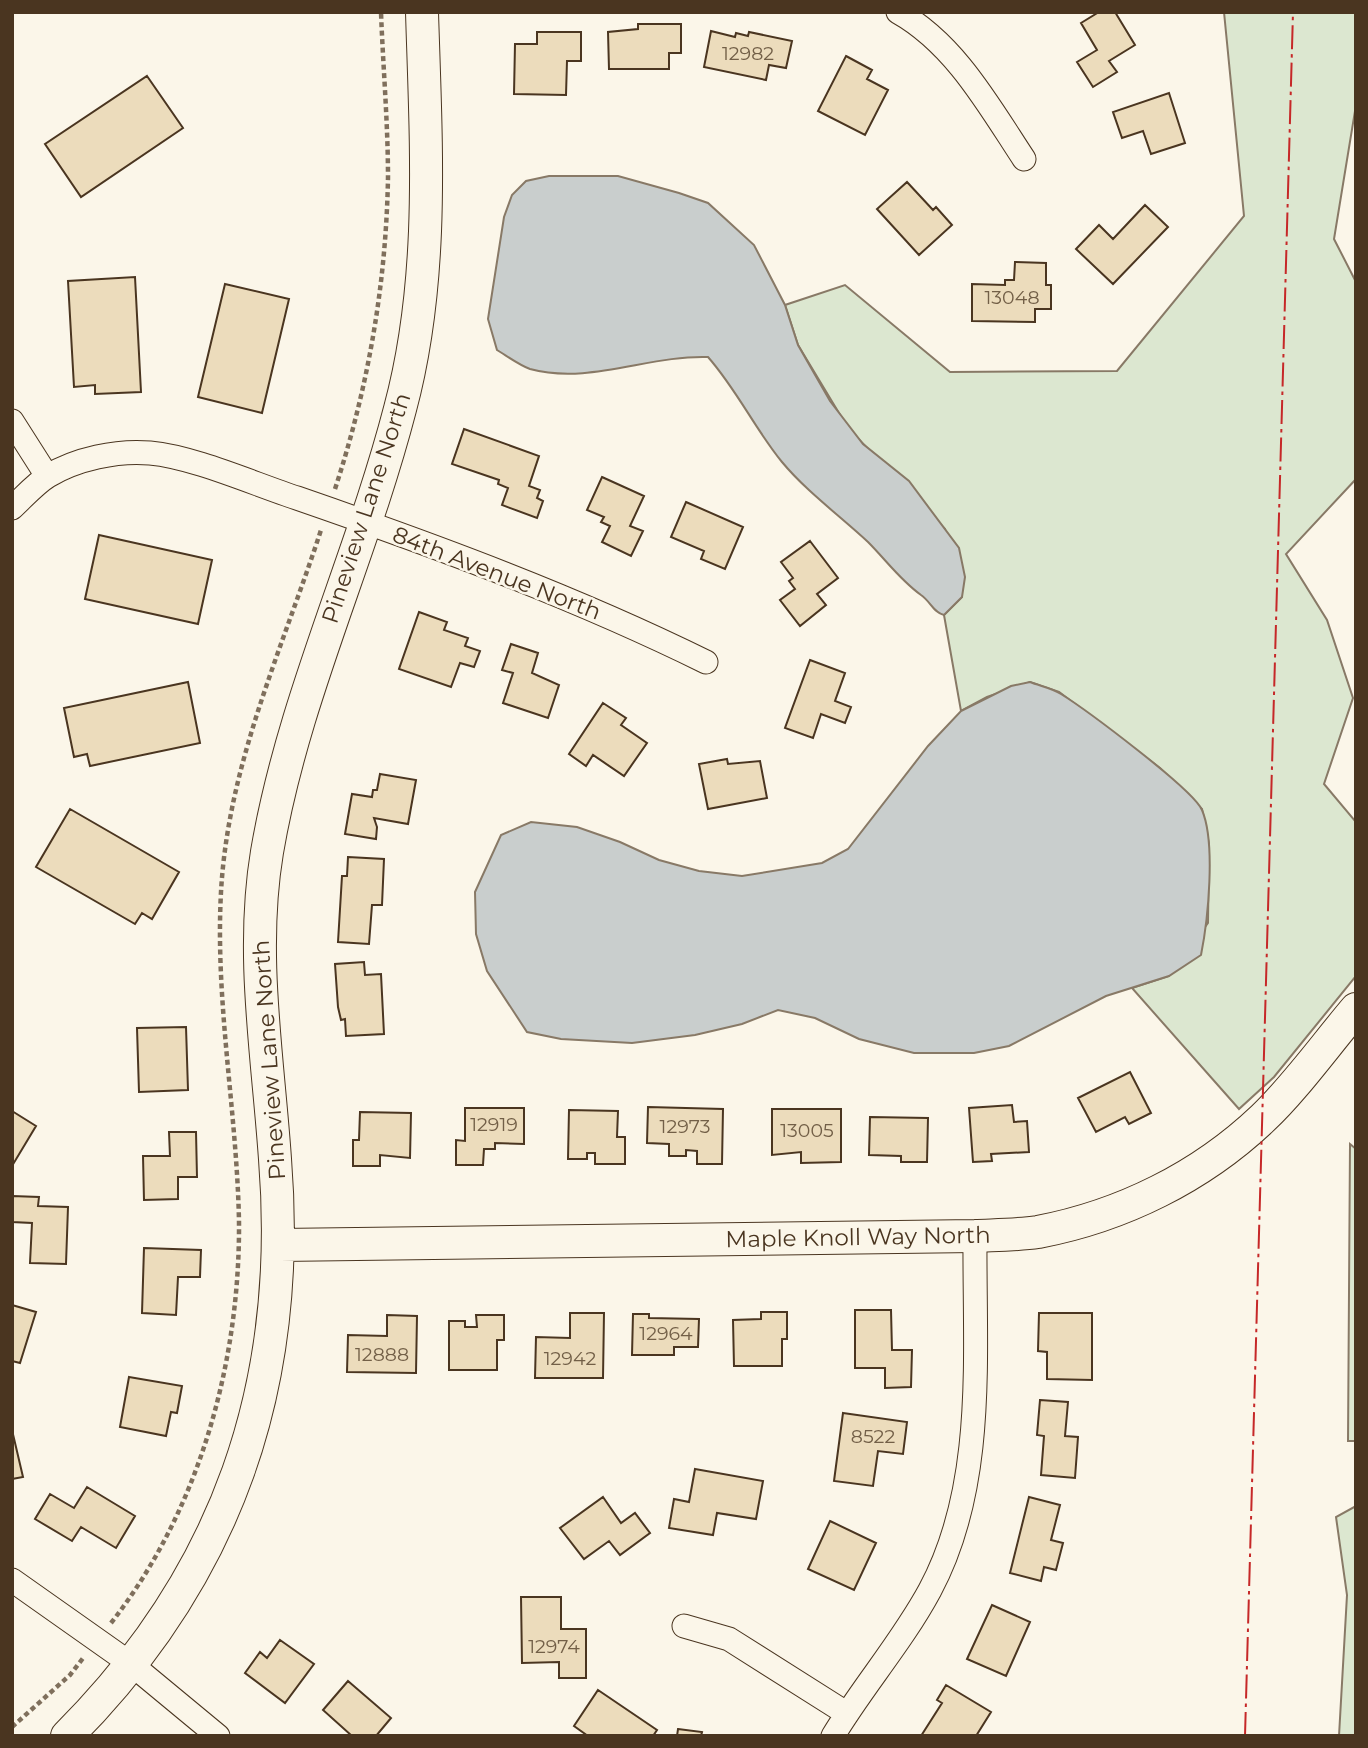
<svg xmlns="http://www.w3.org/2000/svg" width="1368" height="1748" font-family="Montserrat,sans-serif">
	<rect width="100%" height="100%" fill="#fbf6e9"/>
	<!-- green -->
	<path fill="#dce7d0" stroke="#887966" stroke-width="2" d="M1224,12H1356V105L1334,239L1356,282V479L1286,554L1327,620L1353,698L1324,784L1356,822V976L1274,1077L1239,1109L1132,988L1169,976L1208,923L1209,844L1202,809L1160,768L1059,692L1030,682L987,697L961,711L944,615L962,597L945,529L848,428L798,345L785,305L845,285L950,372L1117,371L1244,216Z
		M1350,1144L1356,1149V1441H1348Z
		M1356,1506V1736H1339L1347,1595L1336,1517Z"/>
	<!-- water -->
	<path fill="#c9cecd" stroke="#887966" stroke-width="2" d="M549,176H618L679,193L708,203L754,245L785,305L798,345L830,401L863,444L909,481L959,548L965,577L962,597L944,615C934,613 930,601 921,595C900,580 886,560 868,542C840,516 806,491 782,462C755,429 737,390 708,357C649,355 589,385 530,369C519,365 507,356 497,350L488,319L504,217L512,195L526,181Z
		M1030,682C1040,686 1052,688 1061,694C1085,709 1193,789 1202,810C1216,843 1208,920 1201,955L1169,976L1106,996L1009,1046L974,1053H914L859,1039L815,1018L778,1010L742,1024L695,1035L632,1043L561,1039L527,1032L487,971L476,934L475,892L501,835L531,822L577,827L620,842L659,860L699,871L742,876L822,863L848,849L928,746L961,711L1011,686Z"/>
	<!-- building -->
	<path fill="#ecdcbc" stroke="#4a3520" stroke-width="2" d="M1099,12H1115L1135,45L1109,61L1117,72L1093,87L1077,62L1097,50L1081,23Z
		M638,24H681V53H669V69H609L608,32L638,29Z
		M711,31L735,37L736,33L748,36L749,32L792,41L786,68L769,65L766,80L704,67Z
		M537,32H581V61H567L566,95L514,94L515,44H537Z
		M846,56L872,70L867,79L888,90L865,135L818,111Z
		M147,76L183,128L81,197L45,144Z
		M1169,93L1185,143L1151,154L1143,131L1122,138L1113,112Z
		M907,182L933,210L936,207L952,225L919,255L877,209Z
		M1145,205L1168,227L1113,284L1076,249L1099,225L1113,239Z
		M1015,262L1046,263V285H1051V309H1035V322L972,321V284L1005,285V280H1014Z
		M135,277L141,392L95,394V385L74,387L68,281Z
		M225,284L289,299L262,413L198,397Z
		M464,429L539,456L529,486L540,490L537,498L543,501L537,518L502,505L508,488L498,484L499,480L452,464Z
		M602,477L644,496L630,526L643,531L631,556L602,542L610,526L601,522L604,517L587,510Z
		M686,502L743,527L725,569L701,559L704,551L671,537Z
		M99,535L212,560L198,624L85,599Z
		M810,541L838,578L817,594L826,605L800,626L780,600L795,589L789,581L793,578L781,562Z
		M419,612L447,622L444,630L468,638L465,646L480,651L474,667L460,663L451,687L399,669Z
		M511,644L538,653L532,673L559,685L548,718L503,703L513,673L502,670Z
		M810,660L845,673L835,701L851,707L845,723L821,714L813,738L785,728Z
		M188,682L200,743L90,766L87,754L74,757L64,708Z
		M603,703L626,718L621,725L647,743L624,776L593,755L586,766L569,754Z
		M727,759L728,764L760,761L767,798L708,809L699,764Z
		M380,774L416,780L408,824L374,818L377,827L376,839L345,834L352,794L372,797L373,790H377Z
		M70,809L179,872L152,919L142,913L135,924L36,867Z
		M348,857L384,859L382,905H372L369,944L338,942L342,876H347Z
		M364,962L365,975L381,974L384,1034L346,1036L345,1019L341,1020L338,1007L335,964Z
		M186,1027L188,1090L139,1092L137,1028Z
		M1130,1072L1151,1113L1129,1124L1125,1117L1096,1132L1078,1098Z
		M1012,1105L1014,1122L1027,1121L1029,1152L991,1154L992,1161L973,1162L969,1108Z
		M648,1107L723,1109L722,1164H697V1151L686,1150V1156H669V1144L647,1143Z
		M465,1108H524V1144L495,1143V1149H484L483,1165H456V1140L465,1141Z
		M772,1109H841V1162L801,1163V1152L772,1155Z
		M569,1110L618,1111L617,1137H625V1164H595V1153H587V1159H568Z
		M12,1111L36,1126L12,1166Z
		M360,1112L411,1113L410,1158L380,1155V1166H353V1140H359Z
		M870,1117L928,1118L927,1162H901V1156L869,1155Z
		M169,1132H196L197,1177H178V1199L144,1200L143,1156H170Z
		M12,1196L39,1197L38,1206L68,1207L66,1264L30,1263L32,1223L12,1222Z
		M144,1248L201,1250L200,1277H178L176,1315L142,1313Z
		M12,1305L36,1312L20,1363L12,1361Z
		M855,1310H891L892,1350H912L911,1387L885,1388V1368H855Z
		M761,1312H787V1339H782V1366H734L733,1320L761,1319Z
		M570,1313H604L603,1378H535L536,1337L570,1338Z
		M1039,1313H1092V1380L1047,1379V1352L1038,1351Z
		M633,1314H649V1318L699,1319L698,1347H674V1355H632Z
		M387,1315L417,1316L416,1373L347,1372L348,1335L387,1336Z
		M476,1315H504V1340H497V1370H449V1321H465V1327H477Z
		M129,1377L182,1386L177,1413L171,1412L166,1436L120,1427Z
		M1040,1400L1068,1402L1065,1436L1078,1437L1075,1478L1041,1475L1044,1436L1037,1435Z
		M843,1413L907,1422L903,1454L878,1451L873,1486L834,1481Z
		M12,1430L23,1477L12,1479Z
		M695,1469L763,1481L756,1519L717,1513L713,1535L669,1528L674,1499L689,1502Z
		M87,1487L135,1516L116,1548L81,1527L72,1541L35,1519L50,1494L74,1508Z
		M603,1497L621,1523L635,1513L650,1533L620,1555L609,1541L584,1559L560,1528Z
		M1029,1497L1060,1505L1051,1540L1063,1543L1056,1570L1044,1567L1041,1581L1010,1573Z
		M830,1521L876,1543L854,1590L808,1569Z
		M521,1597H561V1629H586V1678H559V1662L522,1663Z
		M992,1605L1030,1622L1006,1676L967,1659Z
		M280,1640L314,1664L285,1703L245,1673L260,1652L267,1658Z
		M348,1681L391,1718L376,1736H352L323,1710Z
		M946,1685L991,1712L976,1736H921L942,1703L937,1700Z
		M598,1690L657,1730L653,1736H588L574,1726Z
		M678,1729L702,1732L701,1736H677Z"/>
	<g fill="none" stroke-linecap="round" stroke-linejoin="round">
		<!-- street casing -->
		<g stroke="#4a3520" stroke-width="25">
			<path id="street" d="M898,12C955,44 989,106 1024,159
				M12,421L47,476
				M12,508C23,498 35,484 48,476C76,459 117,450 150,453C194,457 254,484 297,498C436,546 574,597 706,662
				M12,1580L131,1664L218,1736
				M684,1626L729,1639L846,1713
				M833,1736C863,1686 902,1642 930,1590C987,1484 974,1353 975,1236"/>
		</g>
		<!-- secondary casing -->
		<g stroke="#4a3520" stroke-width="34">
			<path id="secondary" d="M280,1245L975,1236C996,1235 1018,1235 1038,1232C1122,1216 1201,1177 1263,1118C1294,1089 1327,1043 1356,1009
				M67,1736C228,1575 293,1385 275,1159C268,1057 250,954 267,852C293,699 361,559 400,409C435,279 426,145 422,12"/>
		</g>
		<!-- path -->
		<path stroke="#7f6f5c" stroke-width="4.5" stroke-dasharray="5 3.5" stroke-linecap="butt" d="M335,489C368,388 386,285 388,178C388,123 383,67 381,12
			M111,1623C199,1511 240,1363 239,1222C237,1112 215,1003 221,892C228,764 282,650 321,530
			M12,1727L70,1675L84,1657"/>
		<!-- street -->
		<use href="#street" stroke="#fbf6e9" stroke-width="23"/>
		<!-- secondary -->
		<use href="#secondary" stroke="#fbf6e9" stroke-width="32"/>
		<!-- power -->
		<path stroke="#c62828" stroke-width="2" stroke-dasharray="24 5 3.5 5" stroke-linecap="butt" d="M1245,1736L1293,12"/>
	</g>
	<g text-anchor="middle" stroke-width="5" stroke-linejoin="round" paint-order="stroke">
		<!-- number labels -->
		<g font-size="19" fill="#725f47">
			<text x="748" y="60">12982</text>
			<text x="1012" y="304">13048</text>
			<text x="494" y="1131">12919</text>
			<text x="685" y="1133">12973</text>
			<text x="807" y="1137">13005</text>
			<text x="666" y="1340">12964</text>
			<text x="382" y="1361">12888</text>
			<text x="570" y="1365">12942</text>
			<text x="873" y="1443">8522</text>
			<text x="554" y="1653">12974</text>
		</g>
		<!-- street labels -->
		<g font-size="23" fill="#4a3520" stroke="#fbf6e9">
			<text transform="translate(366 508) rotate(-72)" y="8">Pineview Lane North</text>
			<text transform="translate(497 573) rotate(21)" y="8">84th Avenue North</text>
			<text transform="translate(269 1060) rotate(-94)" y="8">Pineview Lane North</text>
			<text transform="translate(858 1237) rotate(-1)" y="8">Maple Knoll Way North</text>
		</g>
	</g>
	<!-- border -->
	<rect width="1368" height="1748" fill="none" stroke="#4a3520" stroke-width="28"/>
</svg>
